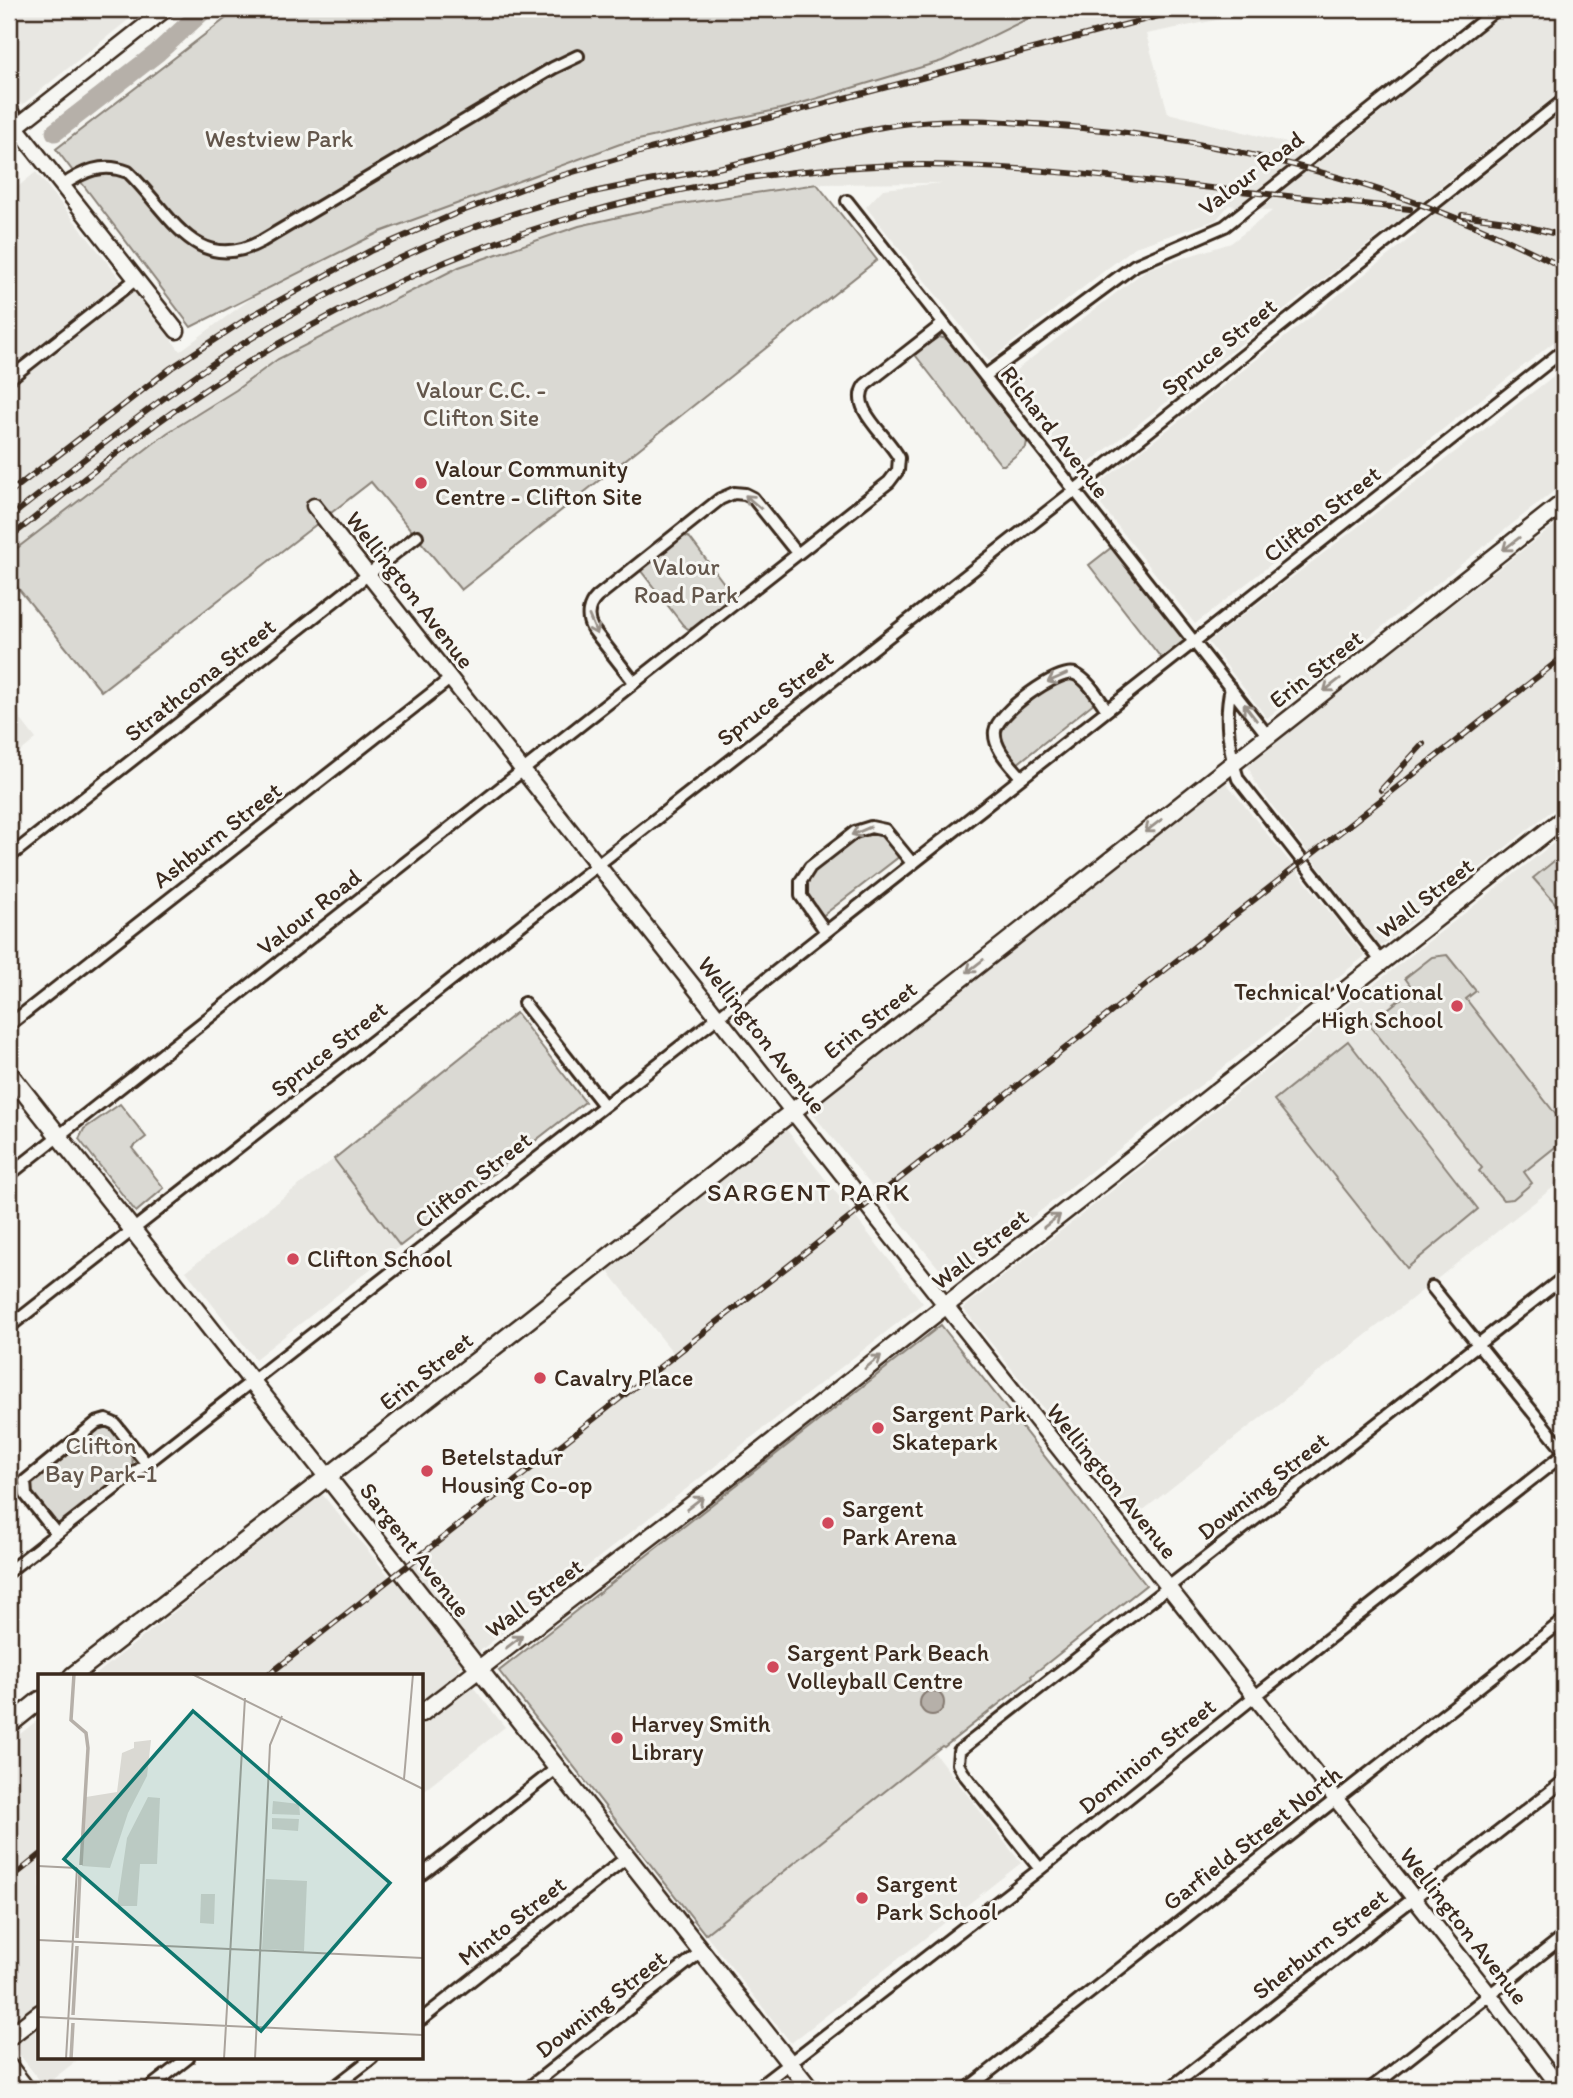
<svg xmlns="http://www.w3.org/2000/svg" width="1573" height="2098" font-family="Itim,sans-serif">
	<rect width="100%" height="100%" fill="#f6f6f2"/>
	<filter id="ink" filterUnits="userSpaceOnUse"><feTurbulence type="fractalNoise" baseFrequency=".0143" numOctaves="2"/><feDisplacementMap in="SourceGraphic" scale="14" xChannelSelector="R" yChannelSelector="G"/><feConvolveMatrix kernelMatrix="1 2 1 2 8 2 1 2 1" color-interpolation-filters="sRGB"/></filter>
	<g filter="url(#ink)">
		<!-- built -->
		<path fill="#e8e7e2" d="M9,9H142L22,105L9,88Z
			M1047,9H1272L1146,34L1168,113L1330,154L1508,9H1564V89L1440,187L1460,194L1564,111V334L1195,624L1090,491L1418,232L1389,228L1076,473L1003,380L1147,269L1231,243L1272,211L1229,205L1216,220L1135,247L989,361L866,207L883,189L942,183L817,184L667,206L579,226L459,267L278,359L236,390L167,433L9,556V388L133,289L180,351L257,294L380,232L620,144L785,108L942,61Z
			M36,172L121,280L9,369V194Z
			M1564,368V483L1267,718L1208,642Z
			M1564,518V801L1380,947L1255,783L1247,763Z
			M9,704L36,739L9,761Z
			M1224,780L1365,956L950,1282L808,1108Z
			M1564,835V1179L1132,1519L963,1308Z
			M786,1129L923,1303L458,1668L505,1727L422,1792V1676H94L322,1494L391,1579L675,1355L607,1270Z
			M334,1159L400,1246L255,1359L186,1271Z
			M40,1718V2058H80L44,2086L9,2041V1743Z
			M933,1751L1021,1863L791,2043L705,1934Z"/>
		<!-- green -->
		<path fill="#dad9d3" stroke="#8a8278" stroke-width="2" d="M238,9H1047L942,61L785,108L620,144L380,232L191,327L56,149Z
			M817,184L877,260L461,590L371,482L101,691L9,577V556L16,549L167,433L236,390L278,359L459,267L579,226L667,206Z
			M939,337L947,339L1027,441L1026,447L1004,465H1001L916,356V352Z
			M683,535L690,538L732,594L729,599L693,628L688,629L683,625L641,571L642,567Z
			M1112,547L1186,640L1162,659L1089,565Z
			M1064,678L1077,682L1095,702L1017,764C1011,756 1000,747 1000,736C1000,717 1048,684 1064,678Z
			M870,833L884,837L900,856L821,917C811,903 799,891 810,873L859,835Z
			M1564,853V913L1533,878Z
			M1447,955L1476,991L1466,999L1564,1125V1140L1524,1172L1532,1183L1513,1199L1503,1200L1479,1171L1482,1168L1369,1024L1413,989L1405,978L1432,957Z
			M516,1013L585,1102L400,1246L334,1159Z
			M1348,1041L1478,1209L1407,1268L1274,1100Z
			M120,1104L146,1137L132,1148L164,1188L136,1212L79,1139L84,1129Z
			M941,1325L1146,1585L1031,1676L1032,1678L944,1747L942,1746L705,1934L499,1671Z
			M104,1426C120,1430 136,1453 132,1469L61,1524H55L29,1492L33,1479L97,1428Z"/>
		<!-- water -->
		<path fill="#b6b0a9" stroke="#857a71" stroke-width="2" d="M920 1703a12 12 0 1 1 24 0a12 12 0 1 1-24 0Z"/>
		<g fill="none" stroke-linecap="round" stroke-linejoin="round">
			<!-- river -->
			<path stroke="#b6b0a9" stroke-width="19" d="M55,132L157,53L205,9
				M9,168L10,167"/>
			<!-- minor casing -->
			<g stroke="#3b2a1e" stroke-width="16">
				<path id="minor" d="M62,186C83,171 103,162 128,172C170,212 195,277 262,241L553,68L578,56
					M847,201L1268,736
					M985,376L1135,265L1225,226L1497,9
					M9,379L135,280
					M634,682L592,628C586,617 588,606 597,597L720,499L734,493L745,494L753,498L797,553
					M1231,688C1224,717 1229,752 1238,779L1381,961
					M1021,777C1011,765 993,748 995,731C997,713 1058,668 1075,674C1089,680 1099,699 1107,710
					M9,857L417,536
					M826,932L801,896V881L810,867L855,832L871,827L885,830L912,863
					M524,1003L603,1104
					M9,1025L451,678
					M9,1175L889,482L898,470L899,458C889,437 848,408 865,385L943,324
					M1432,1287L1564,1451
					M9,1327L1075,490L1564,100
					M56,1533L26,1495L25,1481L96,1423L106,1420L115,1424L146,1463
					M9,1571L727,1010L1564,350
					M1040,1869L963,1773L958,1764L959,1751L1564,1277
					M422,1874L557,1768
					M422,2019L627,1857
					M148,2089L188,2058
					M332,2089L372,2058
					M527,2089L702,1951
					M756,2089L1040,1869L1254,1697L1564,1454
					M967,2089L1564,1620
					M1169,2089L1564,1781
					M1370,2089L1564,1936"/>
			</g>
			<!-- tertiary casing -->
			<g stroke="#3b2a1e" stroke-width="19">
				<path id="tertiary" d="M166,9L16,127L177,331
					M314,506L1373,1846L1490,1995L1561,2089"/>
			</g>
			<!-- secondary casing -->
			<g stroke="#3b2a1e" stroke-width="21">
				<path id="secondary" d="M9,109L16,127
					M9,1073L810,2089
					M72,1676L521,1326L1564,502
					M422,1713L737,1470L1564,818
					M9,1725L40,1700
					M9,2037L40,2013
					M9,2067L26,2089"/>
			</g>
			<!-- minor -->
			<use href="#minor" stroke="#f6f6f2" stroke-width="10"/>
			<!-- tertiary -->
			<use href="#tertiary" stroke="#f6f6f2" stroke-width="14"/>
			<!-- secondary -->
			<use href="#secondary" stroke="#f6f6f2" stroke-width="16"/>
			<!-- rail casing -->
			<g stroke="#3b2a1e" stroke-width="6">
				<path id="rail" d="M1462,215L1506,221L1564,236
					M9,493L171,368L251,316L370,251L457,213L540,182L650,149L1185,9
					M9,518C104,444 197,366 303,308C367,273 434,239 503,217C570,194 638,183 708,170C778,156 852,127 922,122C964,118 1006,122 1048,125C1226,138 1406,185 1564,268
					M9,538C79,483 150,424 226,376C433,244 676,165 923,165C1013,166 1103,176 1193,186C1265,194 1337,201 1410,209
					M1381,790L1423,744
					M267,1676L1564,656
					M9,1880L40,1855"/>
			</g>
			<!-- rail -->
			<use href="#rail" stroke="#f6f6f2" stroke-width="3.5" stroke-dasharray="10" stroke-linecap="butt"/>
		</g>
		<!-- one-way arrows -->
		<defs><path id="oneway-shaft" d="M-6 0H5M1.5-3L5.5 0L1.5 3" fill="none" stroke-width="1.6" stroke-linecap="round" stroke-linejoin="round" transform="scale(1.75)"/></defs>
		<g stroke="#989088">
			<use href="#oneway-shaft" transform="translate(753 502) rotate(-139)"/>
			<use href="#oneway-shaft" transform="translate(1511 544) rotate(142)"/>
			<use href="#oneway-shaft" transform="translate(593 625) rotate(67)"/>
			<use href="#oneway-shaft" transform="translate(1057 678) rotate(156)"/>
			<use href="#oneway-shaft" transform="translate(1332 685) rotate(142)"/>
			<use href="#oneway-shaft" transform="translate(1250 712) rotate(-128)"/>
			<use href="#oneway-shaft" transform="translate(1153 826) rotate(142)"/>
			<use href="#oneway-shaft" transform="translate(861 831) rotate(157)"/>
			<use href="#oneway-shaft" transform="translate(975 966) rotate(142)"/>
			<use href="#oneway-shaft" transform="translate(1052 1221) rotate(-38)"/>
			<use href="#oneway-shaft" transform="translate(873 1362) rotate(-39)"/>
			<use href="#oneway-shaft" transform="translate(695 1503) rotate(-38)"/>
			<use href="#oneway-shaft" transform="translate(514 1642) rotate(-37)"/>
		</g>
	</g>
	<!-- markers -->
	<g fill="#d1495b" stroke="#f6f6f2" stroke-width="2.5">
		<circle cx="421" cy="483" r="7"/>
		<circle cx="1457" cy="1006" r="7"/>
		<circle cx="293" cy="1259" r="7"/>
		<circle cx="540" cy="1378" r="7"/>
		<circle cx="878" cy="1428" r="7"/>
		<circle cx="427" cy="1471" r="7"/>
		<circle cx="828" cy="1523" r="7"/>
		<circle cx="773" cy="1667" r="7"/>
		<circle cx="617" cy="1738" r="7"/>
		<circle cx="862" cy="1898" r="7"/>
	</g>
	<g text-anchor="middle" stroke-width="6" stroke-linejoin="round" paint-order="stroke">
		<!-- park labels -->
		<g font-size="24" fill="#63564b" stroke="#f6f6f2">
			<text x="279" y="147">Westview Park</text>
			<text x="481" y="398">Valour C.C. -<tspan x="481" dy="28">Clifton Site</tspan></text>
			<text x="686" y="575">Valour<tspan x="686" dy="28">Road Park</tspan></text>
			<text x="101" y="1454">Clifton<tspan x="101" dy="28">Bay Park-1</tspan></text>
		</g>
		<!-- street labels -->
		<g font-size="24" fill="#3b2a1e" stroke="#f6f6f2">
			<text transform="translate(1251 173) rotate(-37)" y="8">Valour Road</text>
			<text transform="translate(1219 347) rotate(-39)" y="8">Spruce Street</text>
			<text transform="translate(1055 432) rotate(52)" y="8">Richard Avenue</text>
			<text transform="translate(1322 514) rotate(-38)" y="8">Clifton Street</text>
			<text transform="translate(410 590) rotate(52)" y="8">Wellington Avenue</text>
			<text transform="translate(1316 669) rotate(-38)" y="8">Erin Street</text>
			<text transform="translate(200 680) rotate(-38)" y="8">Strathcona Street</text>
			<text transform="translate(775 698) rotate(-38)" y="8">Spruce Street</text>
			<text transform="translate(217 835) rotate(-38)" y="8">Ashburn Street</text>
			<text transform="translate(1425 898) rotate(-38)" y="8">Wall Street</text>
			<text transform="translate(309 912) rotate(-38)" y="8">Valour Road</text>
			<text transform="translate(870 1020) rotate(-38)" y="8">Erin Street</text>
			<text transform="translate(762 1035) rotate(52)" y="8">Wellington Avenue</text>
			<text transform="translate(329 1049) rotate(-38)" y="8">Spruce Street</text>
			<text transform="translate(473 1180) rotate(-38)" y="8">Clifton Street</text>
			<text transform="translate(980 1249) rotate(-38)" y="8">Wall Street</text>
			<text transform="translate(426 1371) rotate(-38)" y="8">Erin Street</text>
			<text transform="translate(1112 1481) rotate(51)" y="8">Wellington Avenue</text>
			<text transform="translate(1263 1486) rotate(-38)" y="8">Downing Street</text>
			<text transform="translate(415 1550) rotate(52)" y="8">Sargent Avenue</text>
			<text transform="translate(534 1598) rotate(-37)" y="8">Wall Street</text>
			<text transform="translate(1147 1756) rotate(-39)" y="8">Dominion Street</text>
			<text transform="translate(1252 1838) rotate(-38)" y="8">Garfield Street North</text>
			<text transform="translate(512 1921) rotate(-38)" y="8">Minto Street</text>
			<text transform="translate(1464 1926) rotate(52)" y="8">Wellington Avenue</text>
			<text transform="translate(1320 1944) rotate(-38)" y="8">Sherburn Street</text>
			<text transform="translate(601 2004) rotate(-38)" y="8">Downing Street</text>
		</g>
		<!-- poi labels -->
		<g font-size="24" fill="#3b2a1e" stroke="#f6f6f2" text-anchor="start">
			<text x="435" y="477">Valour Community<tspan x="435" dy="28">Centre - Clifton Site</tspan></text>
			<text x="1443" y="1000" text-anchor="end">Technical Vocational<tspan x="1443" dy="28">High School</tspan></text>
			<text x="307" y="1267">Clifton School</text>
			<text x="554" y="1386">Cavalry Place</text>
			<text x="892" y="1422">Sargent Park<tspan x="892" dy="28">Skatepark</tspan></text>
			<text x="441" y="1465">Betelstadur<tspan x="441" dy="28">Housing Co-op</tspan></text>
			<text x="842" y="1517">Sargent<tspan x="842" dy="28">Park Arena</tspan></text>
			<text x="787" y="1661">Sargent Park Beach<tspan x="787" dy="28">Volleyball Centre</tspan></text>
			<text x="631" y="1732">Harvey Smith<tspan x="631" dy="28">Library</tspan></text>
			<text x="876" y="1892">Sargent<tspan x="876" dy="28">Park School</tspan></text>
		</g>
		<!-- neighbourhood labels -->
		<g font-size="26" letter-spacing="2" fill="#3b2a1e" stroke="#f6f6f2">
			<text x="809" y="1201">SARGENT PARK</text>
		</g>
	</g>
	<!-- overview -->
	<g transform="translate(38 1674)">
		<rect width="385" height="385" fill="#f6f6f2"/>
		<path d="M113,66L109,102L90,139L72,194L44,192L48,123L79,118L84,79L96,74V68ZM110,123L122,124L119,190H102L99,232H79L89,164ZM235,127L261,130L262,141L234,140ZM234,144L261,145L260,157L234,155ZM228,205L269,207L266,277L224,275ZM163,220H177L176,250L162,249Z" fill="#dad9d3"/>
		<path fill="none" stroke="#b6b0a9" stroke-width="3.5" d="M36,0L33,46L48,59L50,74L43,191M39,264L42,198M35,341L39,272M33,385L35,349"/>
		<path fill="none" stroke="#aba49d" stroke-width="2" d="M154,0L385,115M366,105L375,0M0,192L39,194M0,266L385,284M0,343L385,361M28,385L39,194M186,385L207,24M217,385L232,71L244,42"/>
		<path fill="#0f766e" fill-opacity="0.15" stroke="#0f766e" stroke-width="3.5" d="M155,37L352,209L223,357L26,185Z"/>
		<rect width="385" height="385" fill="none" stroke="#3b2a1e" stroke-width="3.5"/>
	</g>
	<!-- margin -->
	<rect width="1573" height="2098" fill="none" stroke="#f6f6f2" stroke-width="35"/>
	<rect x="18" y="18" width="1538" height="2063" fill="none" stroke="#3b2a1e" stroke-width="2.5" filter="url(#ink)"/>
</svg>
